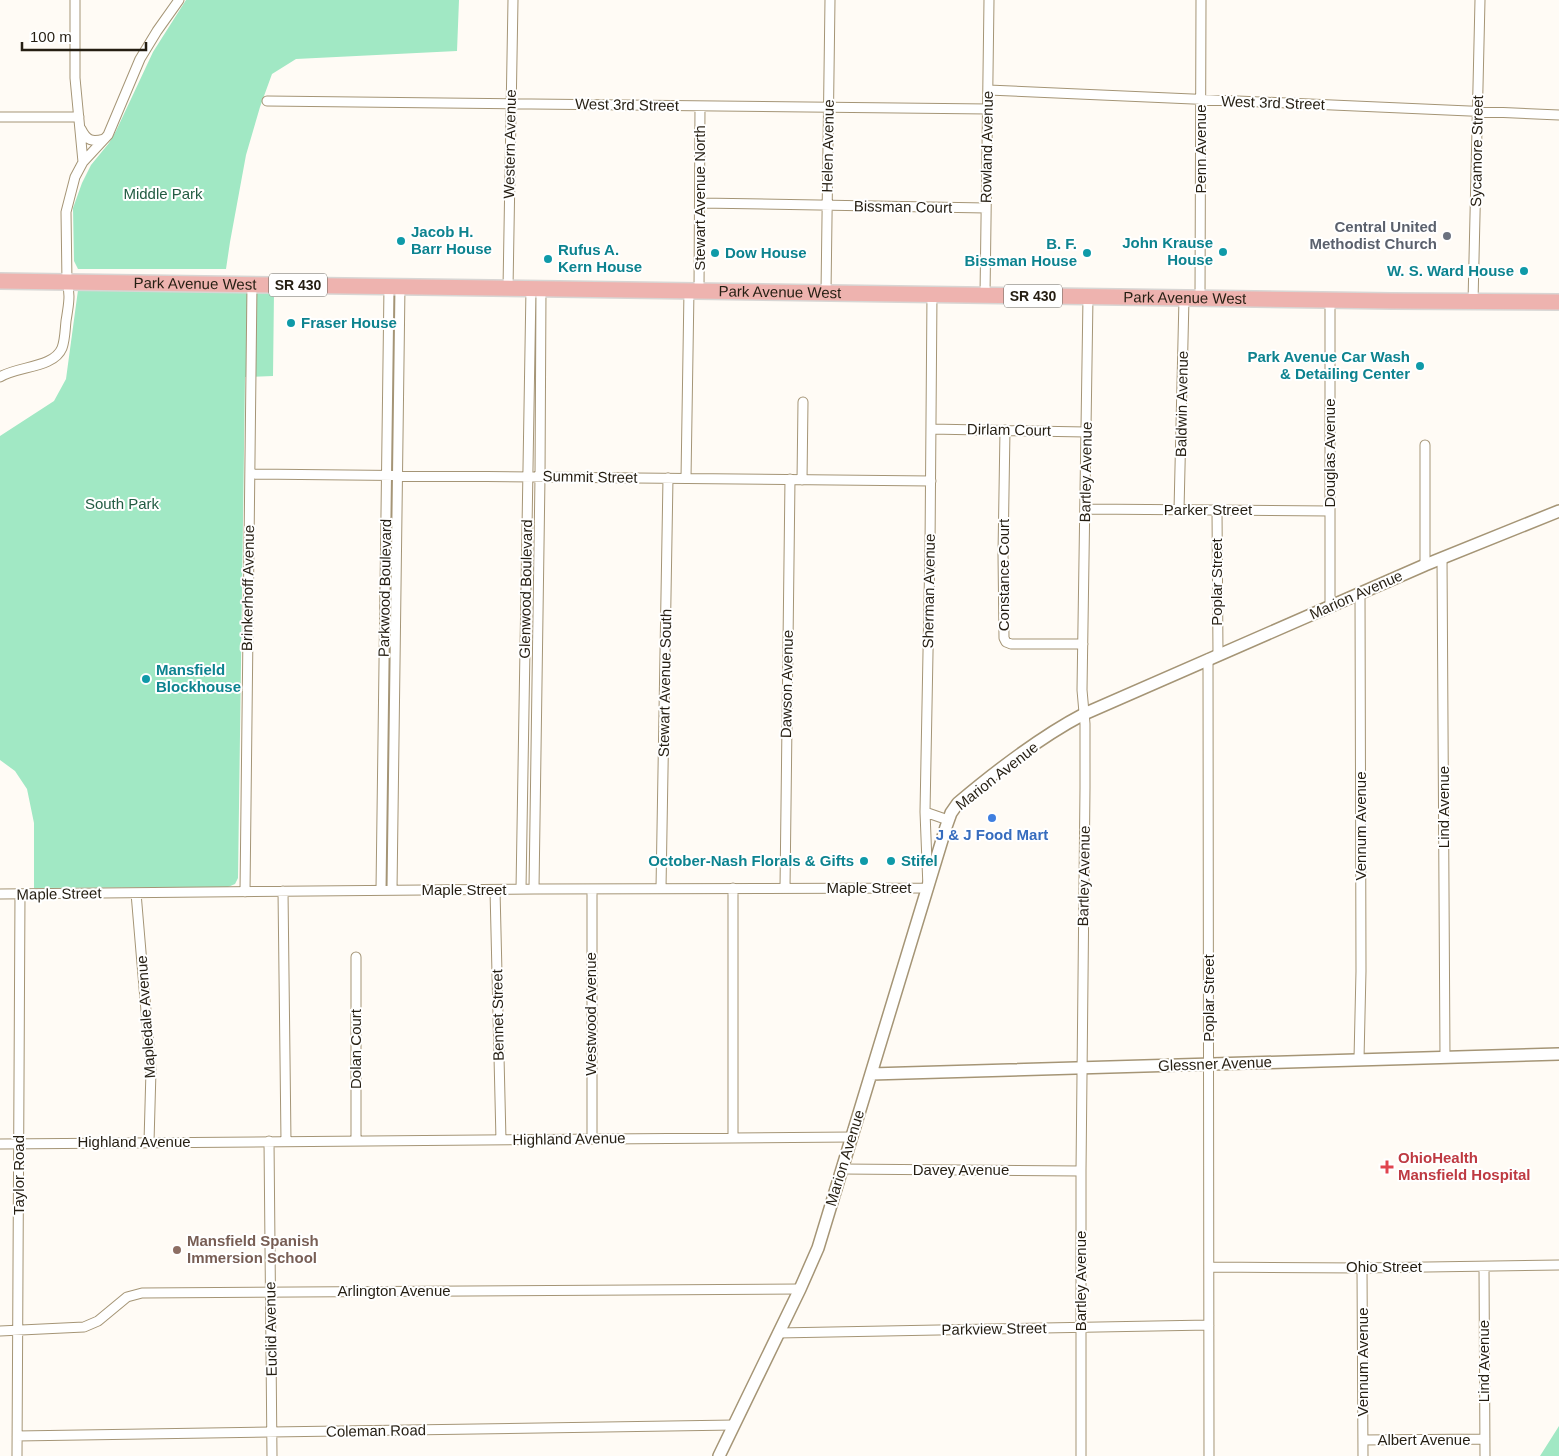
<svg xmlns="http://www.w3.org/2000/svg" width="1559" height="1456" font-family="Helvetica,sans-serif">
	<rect width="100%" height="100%" fill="#fffbf5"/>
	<!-- green -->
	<path fill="#a1e8c4" d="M186,0H459L457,51L296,59L272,74L260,107L246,155L230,242L226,269H78L74,261L73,208L82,183L91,165L109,143L116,131L153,52Z
		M78,290L274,292L273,376L245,377L238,878L235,884L228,887L34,888V823L27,789L15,771L0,760V436L54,401L66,379Z
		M1559,1426V1456H1540Z"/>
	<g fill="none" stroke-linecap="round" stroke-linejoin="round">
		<!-- minor casing -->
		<g stroke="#a59576" stroke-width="11">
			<path id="minor" d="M75,0V78L83,162
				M988,90L1559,115
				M267,101L988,109
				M0,117H79
				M81,129C87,141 92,142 104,139
				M700,203L986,208
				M508,288L513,0
				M699,290L700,106
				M826,292L830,0
				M985,295L989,0
				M1200,298L1201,0
				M1330,300V607
				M1473,302L1480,0
				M0,377C18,366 54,368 62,348C65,340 65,330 66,321C68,308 71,295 67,282L66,212L75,177L83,162L108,135L140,59L157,31L179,0
				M931,429L1086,432
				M1005,430L1003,554L1004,638L1006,642L1011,644H1083
				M1425,445V565
				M250,474L931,481
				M686,478L689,290
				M802,480L803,402
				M1085,509L1330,511
				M1179,510L1184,298
				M1217,510L1218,655
				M1442,558L1445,1057
				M1208,659L1209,1456
				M925,812L948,820
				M661,888L668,478
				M785,888L790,479
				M521,889L531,288
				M534,889L540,477L541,289
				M592,889V1139
				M381,890L389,286
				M392,890L400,286
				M495,890L501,1140
				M283,891L286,1141
				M245,892L252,284
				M136,893L151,1070L149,1142
				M0,894L534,889L928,888L925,812L930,547L932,294
				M1359,1059L1361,971L1360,593
				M733,1138V888
				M269,1141L272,1456
				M356,1141V957
				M0,1144L852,1137
				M842,1169L1081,1171
				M1210,1267L1362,1268L1559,1265
				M1484,1267L1485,1456
				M1362,1268L1363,1456
				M0,1331L84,1327L98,1321L127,1297L142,1293L800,1289
				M778,1333L1209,1325
				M17,1436L734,1425
				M1363,1440L1485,1439
				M17,1456L20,894
				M1081,1456V1171L1085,788V724L1082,690L1088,297"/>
		</g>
		<!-- tertiary casing -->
		<g stroke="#a59576" stroke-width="14">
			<path id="tertiary" d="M871,1074L1559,1054
				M719,1456L800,1289L818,1248L946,827L951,813L958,803C996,771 1040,737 1084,714L1425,565L1559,511"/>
		</g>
		<!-- primary casing -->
		<g stroke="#d8d6d4" stroke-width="18">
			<g id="primary">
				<path id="s1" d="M0,281L1392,301L1559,302"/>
			</g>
		</g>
		<!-- minor -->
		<use href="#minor" stroke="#fff" stroke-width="9"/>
		<!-- tertiary -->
		<use href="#tertiary" stroke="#fff" stroke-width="11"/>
		<!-- primary -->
		<use href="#primary" stroke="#eeb3af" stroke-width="15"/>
	</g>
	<!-- markers -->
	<circle fill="#6b7280" stroke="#fff" stroke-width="2" cx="1447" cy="236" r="5"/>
	<g fill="#0f9aa8" stroke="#fff" stroke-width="2">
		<circle cx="401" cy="241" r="5"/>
		<circle cx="1223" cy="252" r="5"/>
		<circle cx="715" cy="253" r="5"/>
		<circle cx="1087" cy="253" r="5"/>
		<circle cx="548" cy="259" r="5"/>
		<circle cx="1524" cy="271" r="5"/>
		<circle cx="291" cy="323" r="5"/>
		<circle cx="1420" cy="366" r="5"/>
		<circle cx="146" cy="679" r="5"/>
		<circle cx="864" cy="861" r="5"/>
		<circle cx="891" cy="861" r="5"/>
	</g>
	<circle fill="#3f7fe0" stroke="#fff" stroke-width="2" cx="992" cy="818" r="5"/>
	<path fill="#e0444e" stroke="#fff" stroke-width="2" d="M1384.5 1159.5h5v5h5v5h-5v5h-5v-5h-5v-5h5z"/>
	<circle fill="#8d6e63" stroke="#fff" stroke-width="2" cx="177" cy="1250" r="5"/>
	<g text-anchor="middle" stroke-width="4" stroke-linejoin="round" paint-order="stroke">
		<!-- shield labels -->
		<g fill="#fff" stroke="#666259" stroke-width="1">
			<rect x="269" y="273.5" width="58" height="23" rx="4"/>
			<rect x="1004" y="284.5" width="58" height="23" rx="4"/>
		</g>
		<g font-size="14" font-weight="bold" fill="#251e12">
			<text x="298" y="290">SR 430</text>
			<text x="1033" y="301">SR 430</text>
		</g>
		<!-- street labels -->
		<g font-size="15" fill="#251e12" stroke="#fff">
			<text transform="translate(1273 103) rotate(2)" y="5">West 3rd Street</text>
			<text transform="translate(627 105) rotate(1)" y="5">West 3rd Street</text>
			<text transform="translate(510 144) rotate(-89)" y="5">Western Avenue</text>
			<text transform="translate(828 146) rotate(-89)" y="5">Helen Avenue</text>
			<text transform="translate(987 147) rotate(-89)" y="5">Rowland Avenue</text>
			<text transform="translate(1201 149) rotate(-90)" y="5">Penn Avenue</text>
			<text transform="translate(1477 151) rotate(-89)" y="5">Sycamore Street</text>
			<text transform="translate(700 198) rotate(-90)" y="5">Stewart Avenue North</text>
			<text transform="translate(903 207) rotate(1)" y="5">Bissman Court</text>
			<text dy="5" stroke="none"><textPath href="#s1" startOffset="195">Park Avenue West</textPath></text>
			<text dy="5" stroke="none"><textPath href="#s1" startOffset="780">Park Avenue West</textPath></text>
			<text dy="5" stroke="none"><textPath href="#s1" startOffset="1185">Park Avenue West</textPath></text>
			<text transform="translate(1182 404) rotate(-89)" y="5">Baldwin Avenue</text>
			<text transform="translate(1009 430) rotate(1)" y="5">Dirlam Court</text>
			<text transform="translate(1330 453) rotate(-90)" y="5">Douglas Avenue</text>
			<text transform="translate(1086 472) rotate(-89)" y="5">Bartley Avenue</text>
			<text transform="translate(590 477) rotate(1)" y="5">Summit Street</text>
			<text x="1208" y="515">Parker Street</text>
			<text transform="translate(1004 575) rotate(-90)" y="5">Constance Court</text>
			<text transform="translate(1217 582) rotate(-90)" y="5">Poplar Street</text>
			<text transform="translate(248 588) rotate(-89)" y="5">Brinkerhoff Avenue</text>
			<text transform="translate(385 588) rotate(-89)" y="5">Parkwood Boulevard</text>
			<text transform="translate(526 589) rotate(-89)" y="5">Glenwood Boulevard</text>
			<text transform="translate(929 591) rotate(-89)" y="5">Sherman Avenue</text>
			<text transform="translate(1356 595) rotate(-24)" y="5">Marion Avenue</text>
			<text transform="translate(665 683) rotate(-89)" y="5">Stewart Avenue South</text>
			<text transform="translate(787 684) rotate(-89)" y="5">Dawson Avenue</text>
			<text transform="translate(997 776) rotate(-38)" y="5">Marion Avenue</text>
			<text transform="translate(1444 807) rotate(-90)" y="5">Lind Avenue</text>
			<text transform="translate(1361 826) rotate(-90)" y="5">Vennum Avenue</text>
			<text transform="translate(1084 876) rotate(-89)" y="5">Bartley Avenue</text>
			<text x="869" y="893">Maple Street</text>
			<text x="464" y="895">Maple Street</text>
			<text transform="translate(59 894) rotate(-1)" y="5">Maple Street</text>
			<text transform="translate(1209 998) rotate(-90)" y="5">Poplar Street</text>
			<text transform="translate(591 1014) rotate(-90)" y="5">Westwood Avenue</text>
			<text transform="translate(498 1015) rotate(-91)" y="5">Bennet Street</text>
			<text transform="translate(146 1017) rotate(-94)" y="5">Mapledale Avenue</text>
			<text transform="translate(356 1049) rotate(-90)" y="5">Dolan Court</text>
			<text transform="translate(1215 1064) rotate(-2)" y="5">Glessner Avenue</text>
			<text transform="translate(569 1139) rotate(-1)" y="5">Highland Avenue</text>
			<text x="134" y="1147">Highland Avenue</text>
			<text transform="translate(845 1158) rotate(-73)" y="5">Marion Avenue</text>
			<text x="961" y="1175">Davey Avenue</text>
			<text transform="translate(19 1175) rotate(-90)" y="5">Taylor Road</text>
			<text x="1384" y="1272">Ohio Street</text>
			<text transform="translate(1081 1281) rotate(-90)" y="5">Bartley Avenue</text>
			<text x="394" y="1296">Arlington Avenue</text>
			<text transform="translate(271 1329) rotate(-91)" y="5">Euclid Avenue</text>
			<text transform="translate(994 1329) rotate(-1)" y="5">Parkview Street</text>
			<text transform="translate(1484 1361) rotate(-90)" y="5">Lind Avenue</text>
			<text transform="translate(1363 1362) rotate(-90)" y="5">Vennum Avenue</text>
			<text transform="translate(376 1431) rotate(-1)" y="5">Coleman Road</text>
			<text x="1424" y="1445">Albert Avenue</text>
		</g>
		<!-- park labels -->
		<g font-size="15" fill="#235c43" stroke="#fff">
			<text x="163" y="199">Middle Park</text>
			<text x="122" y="509">South Park</text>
		</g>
		<!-- worship labels -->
		<g font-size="15" font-weight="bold" fill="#5b616d" stroke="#fff" text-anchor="end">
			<text x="1437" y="232">Central United<tspan x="1437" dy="17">Methodist Church</tspan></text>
		</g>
		<!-- culture labels -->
		<g font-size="15" font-weight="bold" fill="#0d838f" stroke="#fff" text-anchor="start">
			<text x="411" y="237">Jacob H.<tspan x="411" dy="17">Barr House</tspan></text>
			<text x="1213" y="248" text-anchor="end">John Krause<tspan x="1213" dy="17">House</tspan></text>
			<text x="1077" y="249" text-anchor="end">B. F.<tspan x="1077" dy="17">Bissman House</tspan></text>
			<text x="558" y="255">Rufus A.<tspan x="558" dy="17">Kern House</tspan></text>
			<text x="725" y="258">Dow House</text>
			<text x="1514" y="276" text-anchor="end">W. S. Ward House</text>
			<text x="301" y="328">Fraser House</text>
			<text x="1410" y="362" text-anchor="end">Park Avenue Car Wash<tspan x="1410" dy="17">&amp; Detailing Center</tspan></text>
			<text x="156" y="675">Mansfield<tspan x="156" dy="17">Blockhouse</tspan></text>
			<text x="854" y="866" text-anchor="end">October-Nash Florals &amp; Gifts</text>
			<text x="901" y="866">Stifel</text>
		</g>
		<!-- shop labels -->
		<g font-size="15" font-weight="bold" fill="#366cbe" stroke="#fff">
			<text x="992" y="840">J &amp; J Food Mart</text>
		</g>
		<!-- health labels -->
		<g font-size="15" font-weight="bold" fill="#be3a42" stroke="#fff" text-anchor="start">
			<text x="1398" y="1163">OhioHealth<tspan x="1398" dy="17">Mansfield Hospital</tspan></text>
		</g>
		<!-- education labels -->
		<g font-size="15" font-weight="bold" fill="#785e54" stroke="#fff" text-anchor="start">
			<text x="187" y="1246">Mansfield Spanish<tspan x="187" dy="17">Immersion School</tspan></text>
		</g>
	</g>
	<!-- scale -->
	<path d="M22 42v8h124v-8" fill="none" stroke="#251e12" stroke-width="2.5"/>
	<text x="30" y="42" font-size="15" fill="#251e12" stroke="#ffffff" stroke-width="4" paint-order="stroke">100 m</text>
</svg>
